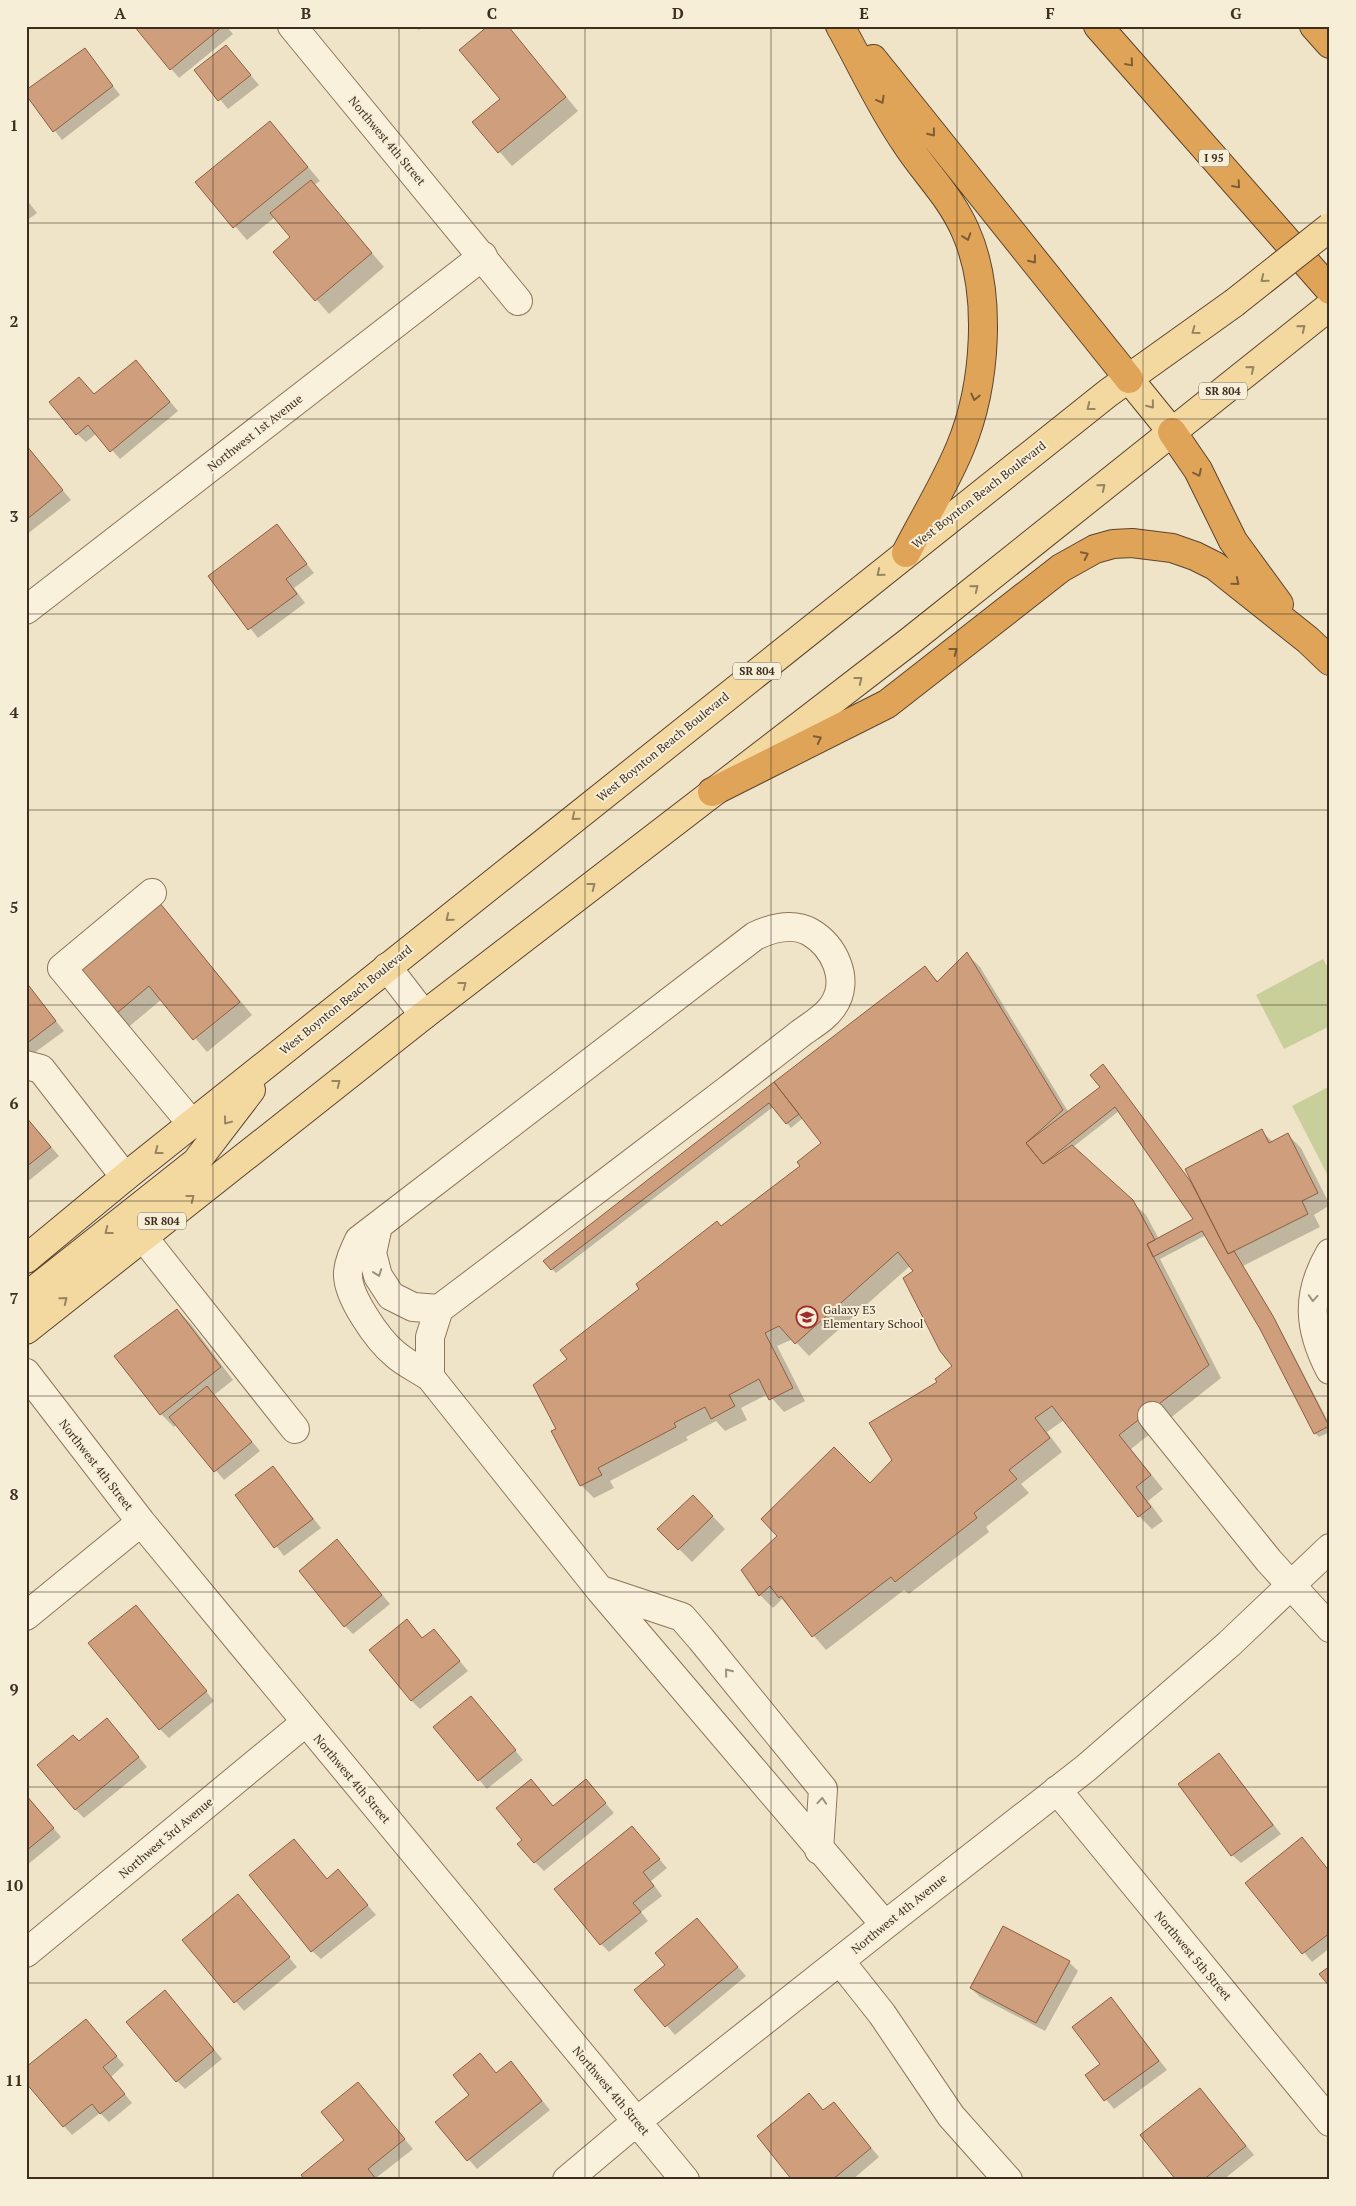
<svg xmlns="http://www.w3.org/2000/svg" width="1356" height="2206" font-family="'PT Serif',serif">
	<rect width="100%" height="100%" fill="#f0e4c8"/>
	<!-- green -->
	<path fill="#c9cf9b" d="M1323,959L1330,971V1026L1284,1049L1256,995Z
		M1330,1086V1175L1328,1176L1292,1106Z"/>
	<!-- shadow -->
	<path fill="#0003" fill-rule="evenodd" d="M135,26H226L233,34L179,78Z
		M415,26H424L419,30Z
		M507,26L578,111L512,166L474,122L501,99Z
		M226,46L259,85L228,109L196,70Z
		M85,50L120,95L62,140L26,93Z
		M270,122L320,181L314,185L384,267L329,314L275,252L292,238L275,217L247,240L197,182Z
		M26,199L37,213L26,221Z
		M136,361L178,411L120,459L97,433L86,442L77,434L95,395Z
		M26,447L71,500L26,535Z
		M277,526L314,573L294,588L305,603L258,638L210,576Z
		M159,903L252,1015L207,1052L162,999L125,1030L112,1017Z
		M967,954L980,967L1069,1113L1102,1088L1107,1070L1192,1184L1261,1131L1273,1142L1288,1135L1301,1148L1330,1205L1314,1215L1320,1227L1243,1266L1276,1321L1330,1425V1432L1319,1437L1315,1433L1261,1329L1206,1235L1160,1259L1221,1378L1131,1449L1163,1489L1148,1501L1163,1521L1152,1529L1139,1516L1064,1420L1047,1432L1062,1452L1021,1484L1029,1493L986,1527L989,1532L909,1594L904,1590L826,1650L782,1599L773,1608L760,1595L743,1570L870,1484L894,1460L939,1382L954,1366L914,1271L910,1266L809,1356L793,1339L777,1346L805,1401L784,1412L768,1394L741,1408L747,1420L725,1431L716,1421L686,1437L688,1440L610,1481L614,1488L594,1498L581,1485L558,1429L568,1360L721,1227L802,1166L823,1143L803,1118L791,1128L773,1107L556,1273L552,1269L925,968L939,982ZM1119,1111L1195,1219L1159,1239L1146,1215L1073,1147Z
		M26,983L64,1031L26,1059Z
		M26,1117L59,1156L26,1183Z
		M177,1310L190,1323L233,1380L214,1395L260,1451L224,1480L177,1424L174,1427L161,1414Z
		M273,1467L321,1528L284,1556L236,1495Z
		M693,1496L725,1529L692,1562L659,1529Z
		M345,1550L390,1604L353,1634L345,1626Z
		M136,1606L214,1701L169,1738L160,1729Z
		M407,1621L423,1639L434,1630L468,1671L420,1709L411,1700Z
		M471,1697L523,1760L487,1789L435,1727Z
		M116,1729L147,1767L84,1818L75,1809L79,1743Z
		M1219,1754L1281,1834L1241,1863L1232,1855Z
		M586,1780L614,1813L544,1871L535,1862L523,1841L540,1790L554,1807Z
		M26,1796L61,1837L26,1866Z
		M632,1827L667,1868L651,1881L662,1896L641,1912L648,1921L609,1952L601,1944Z
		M1302,1839L1330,1871V1948L1312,1962L1247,1883Z
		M294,1840L328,1880L338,1871L376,1915L321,1959L312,1951Z
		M238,1896L297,1967L244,2011L183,1940Z
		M697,1920L746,1976L675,2035L636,1990L667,1965Z
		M1069,1962L1078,1971L1045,2031L980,1997L971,1988Z
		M1111,1998L1167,2070L1114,2109L1086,2075L1101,2064Z
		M173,2000L222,2059L185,2089L177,2081Z
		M86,2020L124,2065L111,2077L132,2103L109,2122L100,2113L72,2135L64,2126Z
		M480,2055L497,2074L519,2072L550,2110L477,2169L437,2122L471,2095Z
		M358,2084L413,2149L376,2178L377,2180H307L346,2140Z
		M1200,2089L1254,2155L1223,2180H1177Z
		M809,2095L824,2111L834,2103L879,2157L852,2180H794Z"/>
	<!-- building -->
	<path fill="#cf9f7d" stroke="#8d5f41" d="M134,26H223L170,70Z
		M488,26H508L566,97L498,153L472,122L500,99L459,50Z
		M226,45L251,75L218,101L194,70Z
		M85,48L113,86L53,132L26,95V90Z
		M270,121L308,167L233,228L195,182Z
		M311,180L372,253L315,301L273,252L290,237L270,213Z
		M136,360L170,402L110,452L88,425L76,435L49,402L79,377L94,394Z
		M26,445L63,490L26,520Z
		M277,524L307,564L286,579L297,594L248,630L208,576Z
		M159,902L240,1002L193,1040L149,986L111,1018L73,971Z
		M967,952L1063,1110L1026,1143L1043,1164L1072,1145L1133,1200L1155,1240L1147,1244L1209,1365L1119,1435L1151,1475L1136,1487L1151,1507L1138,1517L1052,1406L1035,1418L1050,1438L1009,1470L1017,1479L974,1513L977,1518L895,1582L891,1577L812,1637L781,1596L779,1598L770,1586L759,1596L741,1570L777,1536L761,1519L834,1447L870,1483L892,1460L869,1423L937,1382L935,1379L952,1366L940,1351L903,1278L913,1271L898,1252L795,1344L779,1326L765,1333L793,1388L769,1400L759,1379L729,1395L735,1406L711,1419L705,1407L674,1423L676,1427L598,1468L602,1475L580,1486L551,1431L556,1429L533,1385L567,1359L560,1350L639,1289L636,1284L717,1221L721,1226L800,1166L797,1162L821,1143L774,1082L925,966L937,982Z
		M26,982L56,1021L26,1044Z
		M1103,1064L1191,1182L1228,1254L1234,1251L1273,1316L1329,1426L1314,1434L1260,1329L1202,1231L1153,1257L1147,1244L1193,1219L1115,1107L1043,1164L1026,1143L1100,1087L1090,1075Z
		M774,1082L799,1114L786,1124L769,1103L551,1270L543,1261Z
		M26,1117L51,1147L26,1167Z
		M1262,1129L1269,1143L1288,1133L1318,1193L1302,1201L1308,1214L1228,1254L1185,1169Z
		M177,1309L221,1367L160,1415L114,1356Z
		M207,1386L252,1442L214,1472L169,1417Z
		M273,1466L313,1519L274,1548L235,1495Z
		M693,1495L713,1516L678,1550L657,1529Z
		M337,1539L382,1595L344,1627L299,1571Z
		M136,1605L207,1691L159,1730L88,1643Z
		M407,1619L422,1638L434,1629L460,1661L411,1701L369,1650Z
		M471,1696L516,1750L478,1781L433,1727Z
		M107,1718L139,1757L75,1810L37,1765L73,1735L79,1741Z
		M1219,1753L1273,1825L1231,1856L1178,1784Z
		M531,1779L553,1806L586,1779L606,1803L534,1863L517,1844L522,1840L496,1808Z
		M26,1795L54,1828L26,1851Z
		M632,1826L660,1859L643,1872L654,1886L633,1903L641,1912L600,1945L554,1889Z
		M1302,1837L1330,1872V1933L1302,1954L1245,1883Z
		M294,1839L327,1879L338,1869L368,1905L311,1952L249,1875Z
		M238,1894L290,1957L234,2003L182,1940Z
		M697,1918L738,1967L665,2027L634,1990L665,1965L655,1953Z
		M1003,1926L1070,1961L1036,2023L970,1988Z
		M1330,1966V1987L1319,1974Z
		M165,1990L214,2050L176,2082L126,2022Z
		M1111,1997L1159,2061L1104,2101L1085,2075L1100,2064L1072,2027Z
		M86,2019L117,2056L103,2067L125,2094L100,2114L92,2104L63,2127L26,2083V2067Z
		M480,2053L496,2073L511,2061L542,2101L467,2161L435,2122L469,2095L453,2075Z
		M358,2082L405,2139L368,2169L377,2180H305L301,2175L344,2140L321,2112Z
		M1200,2088L1246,2146L1203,2180H1176L1140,2135Z
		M809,2093L823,2110L834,2102L871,2148L832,2180H792L757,2136Z"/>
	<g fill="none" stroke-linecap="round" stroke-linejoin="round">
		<!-- minor casing -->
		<g stroke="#8d765c" stroke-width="30">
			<path id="minor" d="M292,26L518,301
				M26,610L483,256
				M152,893L62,968L192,1124
				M387,967L424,1015
				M26,1065L41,1069L125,1177
				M378,1226L372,1253L378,1276L391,1296L413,1307L439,1309
				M143,1237L295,1429
				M1330,1253C1306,1294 1308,1328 1330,1370
				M26,1373L141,1522L685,2180
				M430,1377V1337L439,1309C536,1236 633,1162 729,1089C753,1070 777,1052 801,1033C812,1025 826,1017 833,1006C851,980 834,946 810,932C792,922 772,928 755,936L359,1240C354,1251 349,1261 348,1272C346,1295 378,1340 395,1354C405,1363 418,1369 430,1377L600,1590L885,1925
				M1152,1416L1269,1561L1330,1628
				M601,1590L682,1617L701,1639L823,1789L819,1850
				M26,1616L141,1522
				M1057,1790L1330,2122
				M26,1953L306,1722
				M840,1961L882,2014L951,2116L1008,2180
				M567,2180L636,2122L885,1925L1086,1768L1229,1644L1330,1548"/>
		</g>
		<!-- major casing -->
		<g stroke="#5b4430" stroke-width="30">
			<path id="major" d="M1129,379L1172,432
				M26,1259L125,1177L1108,393L1234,303
				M26,1300L37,1288L196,1162L251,1090
				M26,1330L424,1015L910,641L1330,306"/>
		</g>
		<!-- highway casing -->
		<g stroke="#5b4430" stroke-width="30">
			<path id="highway" d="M840,26C862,65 880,106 905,142C924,172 950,196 965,230C993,292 986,386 960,448C945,484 924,518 906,553
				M1098,26L1330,290
				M1314,26L1330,44
				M873,59L1129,379
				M1172,432L1198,470L1233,541L1279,604
				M712,792L887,704L1061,568L1095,549L1113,544L1132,543L1172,548L1195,556L1215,566L1308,640L1330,661"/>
		</g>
		<!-- minor -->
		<use href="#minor" stroke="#faf1dc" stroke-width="28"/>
		<!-- major -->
		<use href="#major" stroke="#f3d9a0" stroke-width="28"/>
		<!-- highway -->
		<use href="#highway" stroke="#e0a458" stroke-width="28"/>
		<!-- major-bridge casing -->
		<g stroke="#5b4430" stroke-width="30" stroke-linecap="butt">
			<path id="major-bridge" d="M1234,303L1330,227"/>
		</g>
		<!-- major-bridge -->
		<use href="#major-bridge" stroke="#f3d9a0" stroke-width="28"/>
	</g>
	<!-- one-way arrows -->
	<defs><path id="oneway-chevron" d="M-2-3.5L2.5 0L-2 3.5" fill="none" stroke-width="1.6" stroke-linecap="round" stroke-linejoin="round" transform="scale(1.25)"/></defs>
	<g stroke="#7e5d36">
		<use href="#oneway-chevron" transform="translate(1130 63) rotate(49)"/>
		<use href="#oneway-chevron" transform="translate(881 100) rotate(61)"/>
		<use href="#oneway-chevron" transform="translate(932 133) rotate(52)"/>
		<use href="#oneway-chevron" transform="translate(1237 185) rotate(49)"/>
		<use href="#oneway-chevron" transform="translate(967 237) rotate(71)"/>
		<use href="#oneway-chevron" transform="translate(1033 260) rotate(52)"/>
		<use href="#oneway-chevron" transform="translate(975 397) rotate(103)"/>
		<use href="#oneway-chevron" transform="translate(1198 473) rotate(64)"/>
		<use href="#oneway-chevron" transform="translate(1085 555) rotate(-26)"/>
		<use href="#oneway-chevron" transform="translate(1236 582) rotate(39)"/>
		<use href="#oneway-chevron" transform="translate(954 651) rotate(-38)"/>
		<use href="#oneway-chevron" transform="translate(818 739) rotate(-27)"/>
	</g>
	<g stroke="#988460">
		<use href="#oneway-chevron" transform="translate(1264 279) rotate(141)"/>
		<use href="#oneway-chevron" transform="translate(1302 328) rotate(-39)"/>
		<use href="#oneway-chevron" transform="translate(1195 331) rotate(144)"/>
		<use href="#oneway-chevron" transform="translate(1251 369) rotate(-39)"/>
		<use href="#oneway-chevron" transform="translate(1151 405) rotate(51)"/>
		<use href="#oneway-chevron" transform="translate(1090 407) rotate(142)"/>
		<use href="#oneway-chevron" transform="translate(1102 487) rotate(-39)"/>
		<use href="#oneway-chevron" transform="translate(880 573) rotate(141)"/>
		<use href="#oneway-chevron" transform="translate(975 588) rotate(-39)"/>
		<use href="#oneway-chevron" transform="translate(859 680) rotate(-38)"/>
		<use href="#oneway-chevron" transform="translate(575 817) rotate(141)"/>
		<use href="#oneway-chevron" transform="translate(592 886) rotate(-38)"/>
		<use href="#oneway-chevron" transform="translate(449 918) rotate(141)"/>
		<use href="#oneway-chevron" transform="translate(463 985) rotate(-38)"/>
		<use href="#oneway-chevron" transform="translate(337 1083) rotate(-38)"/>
		<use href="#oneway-chevron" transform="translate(227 1121) rotate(127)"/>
		<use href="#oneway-chevron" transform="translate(158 1151) rotate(142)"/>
		<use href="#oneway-chevron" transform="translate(191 1198) rotate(-38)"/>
		<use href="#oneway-chevron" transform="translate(108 1231) rotate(142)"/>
		<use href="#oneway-chevron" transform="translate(64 1300) rotate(-39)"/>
	</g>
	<g stroke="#9c907e">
		<use href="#oneway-chevron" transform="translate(378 1273) rotate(70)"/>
		<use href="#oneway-chevron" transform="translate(1313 1298) rotate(94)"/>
		<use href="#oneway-chevron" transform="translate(728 1672) rotate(-129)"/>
		<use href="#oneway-chevron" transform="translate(822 1801) rotate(-86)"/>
	</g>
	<!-- grid -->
	<path fill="none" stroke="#3d2e20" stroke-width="1" stroke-opacity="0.55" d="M213,26V2180M399,26V2180M585,26V2180M771,26V2180M957,26V2180M1143,26V2180M26,223H1330M26,419H1330M26,614H1330M26,810H1330M26,1005H1330M26,1201H1330M26,1396H1330M26,1592H1330M26,1787H1330M26,1983H1330"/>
	<!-- icons -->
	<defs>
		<g id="school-ring" transform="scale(1.125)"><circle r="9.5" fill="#f7eed8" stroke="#9e2a2b" stroke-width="1.5"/><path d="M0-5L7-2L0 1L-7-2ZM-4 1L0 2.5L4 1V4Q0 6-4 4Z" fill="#9e2a2b"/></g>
	</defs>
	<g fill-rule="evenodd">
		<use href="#school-ring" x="807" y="1317"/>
	</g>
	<g text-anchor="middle" stroke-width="4" stroke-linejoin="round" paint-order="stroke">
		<!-- shield labels -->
		<g fill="#f7eed8" stroke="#756857" stroke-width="1">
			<rect x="1199" y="149.5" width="30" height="17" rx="4"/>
			<rect x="1199" y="382.5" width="48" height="17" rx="4"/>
			<rect x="733" y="662.5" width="48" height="17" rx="4"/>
			<rect x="138" y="1212.5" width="48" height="17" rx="4"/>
		</g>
		<g font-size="11" font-weight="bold" fill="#3d2e20">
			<text x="1214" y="162">I 95</text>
			<text x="1223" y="395">SR 804</text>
			<text x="757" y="675">SR 804</text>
			<text x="162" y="1225">SR 804</text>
		</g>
		<!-- street labels -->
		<g font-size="12" fill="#3d2e20" stroke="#f7eed8">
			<text transform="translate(387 141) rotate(50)" y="4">Northwest 4th Street</text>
			<text transform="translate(255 433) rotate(-38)" y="4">Northwest 1st Avenue</text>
			<text transform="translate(979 495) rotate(-38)" y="4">West Boynton Beach Boulevard</text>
			<text transform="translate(663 747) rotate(-39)" y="4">West Boynton Beach Boulevard</text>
			<text transform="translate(346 1000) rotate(-39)" y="4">West Boynton Beach Boulevard</text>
			<text transform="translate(96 1465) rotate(52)" y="4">Northwest 4th Street</text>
			<text transform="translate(352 1779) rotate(50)" y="4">Northwest 4th Street</text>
			<text transform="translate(166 1838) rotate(-40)" y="4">Northwest 3rd Avenue</text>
			<text transform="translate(899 1914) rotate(-39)" y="4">Northwest 4th Avenue</text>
			<text transform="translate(1193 1956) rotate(50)" y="4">Northwest 5th Street</text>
			<text transform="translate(611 2091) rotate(50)" y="4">Northwest 4th Street</text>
		</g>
		<!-- poi labels -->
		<g font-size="12" fill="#3d2e20" stroke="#f7eed8" text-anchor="start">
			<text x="823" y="1314">Galaxy E3<tspan x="823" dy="14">Elementary School</tspan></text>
		</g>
	</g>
	<!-- border -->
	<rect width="1356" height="2206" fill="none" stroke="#f7eed8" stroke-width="55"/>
	<rect x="28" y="28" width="1300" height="2150" fill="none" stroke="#3d2e20" stroke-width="2"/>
	<g font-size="16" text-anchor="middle" font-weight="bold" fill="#3d2e20">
		<text x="120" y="19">A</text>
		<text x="306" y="19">B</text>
		<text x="492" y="19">C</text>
		<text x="678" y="19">D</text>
		<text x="864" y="19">E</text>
		<text x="1050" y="19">F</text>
		<text x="1236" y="19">G</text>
		<text x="14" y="131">1</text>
		<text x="14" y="327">2</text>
		<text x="14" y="522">3</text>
		<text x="14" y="718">4</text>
		<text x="14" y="913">5</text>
		<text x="14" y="1109">6</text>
		<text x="14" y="1304">7</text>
		<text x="14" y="1500">8</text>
		<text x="14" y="1695">9</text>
		<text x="14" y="1891">10</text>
		<text x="14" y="2086">11</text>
	</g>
</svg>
